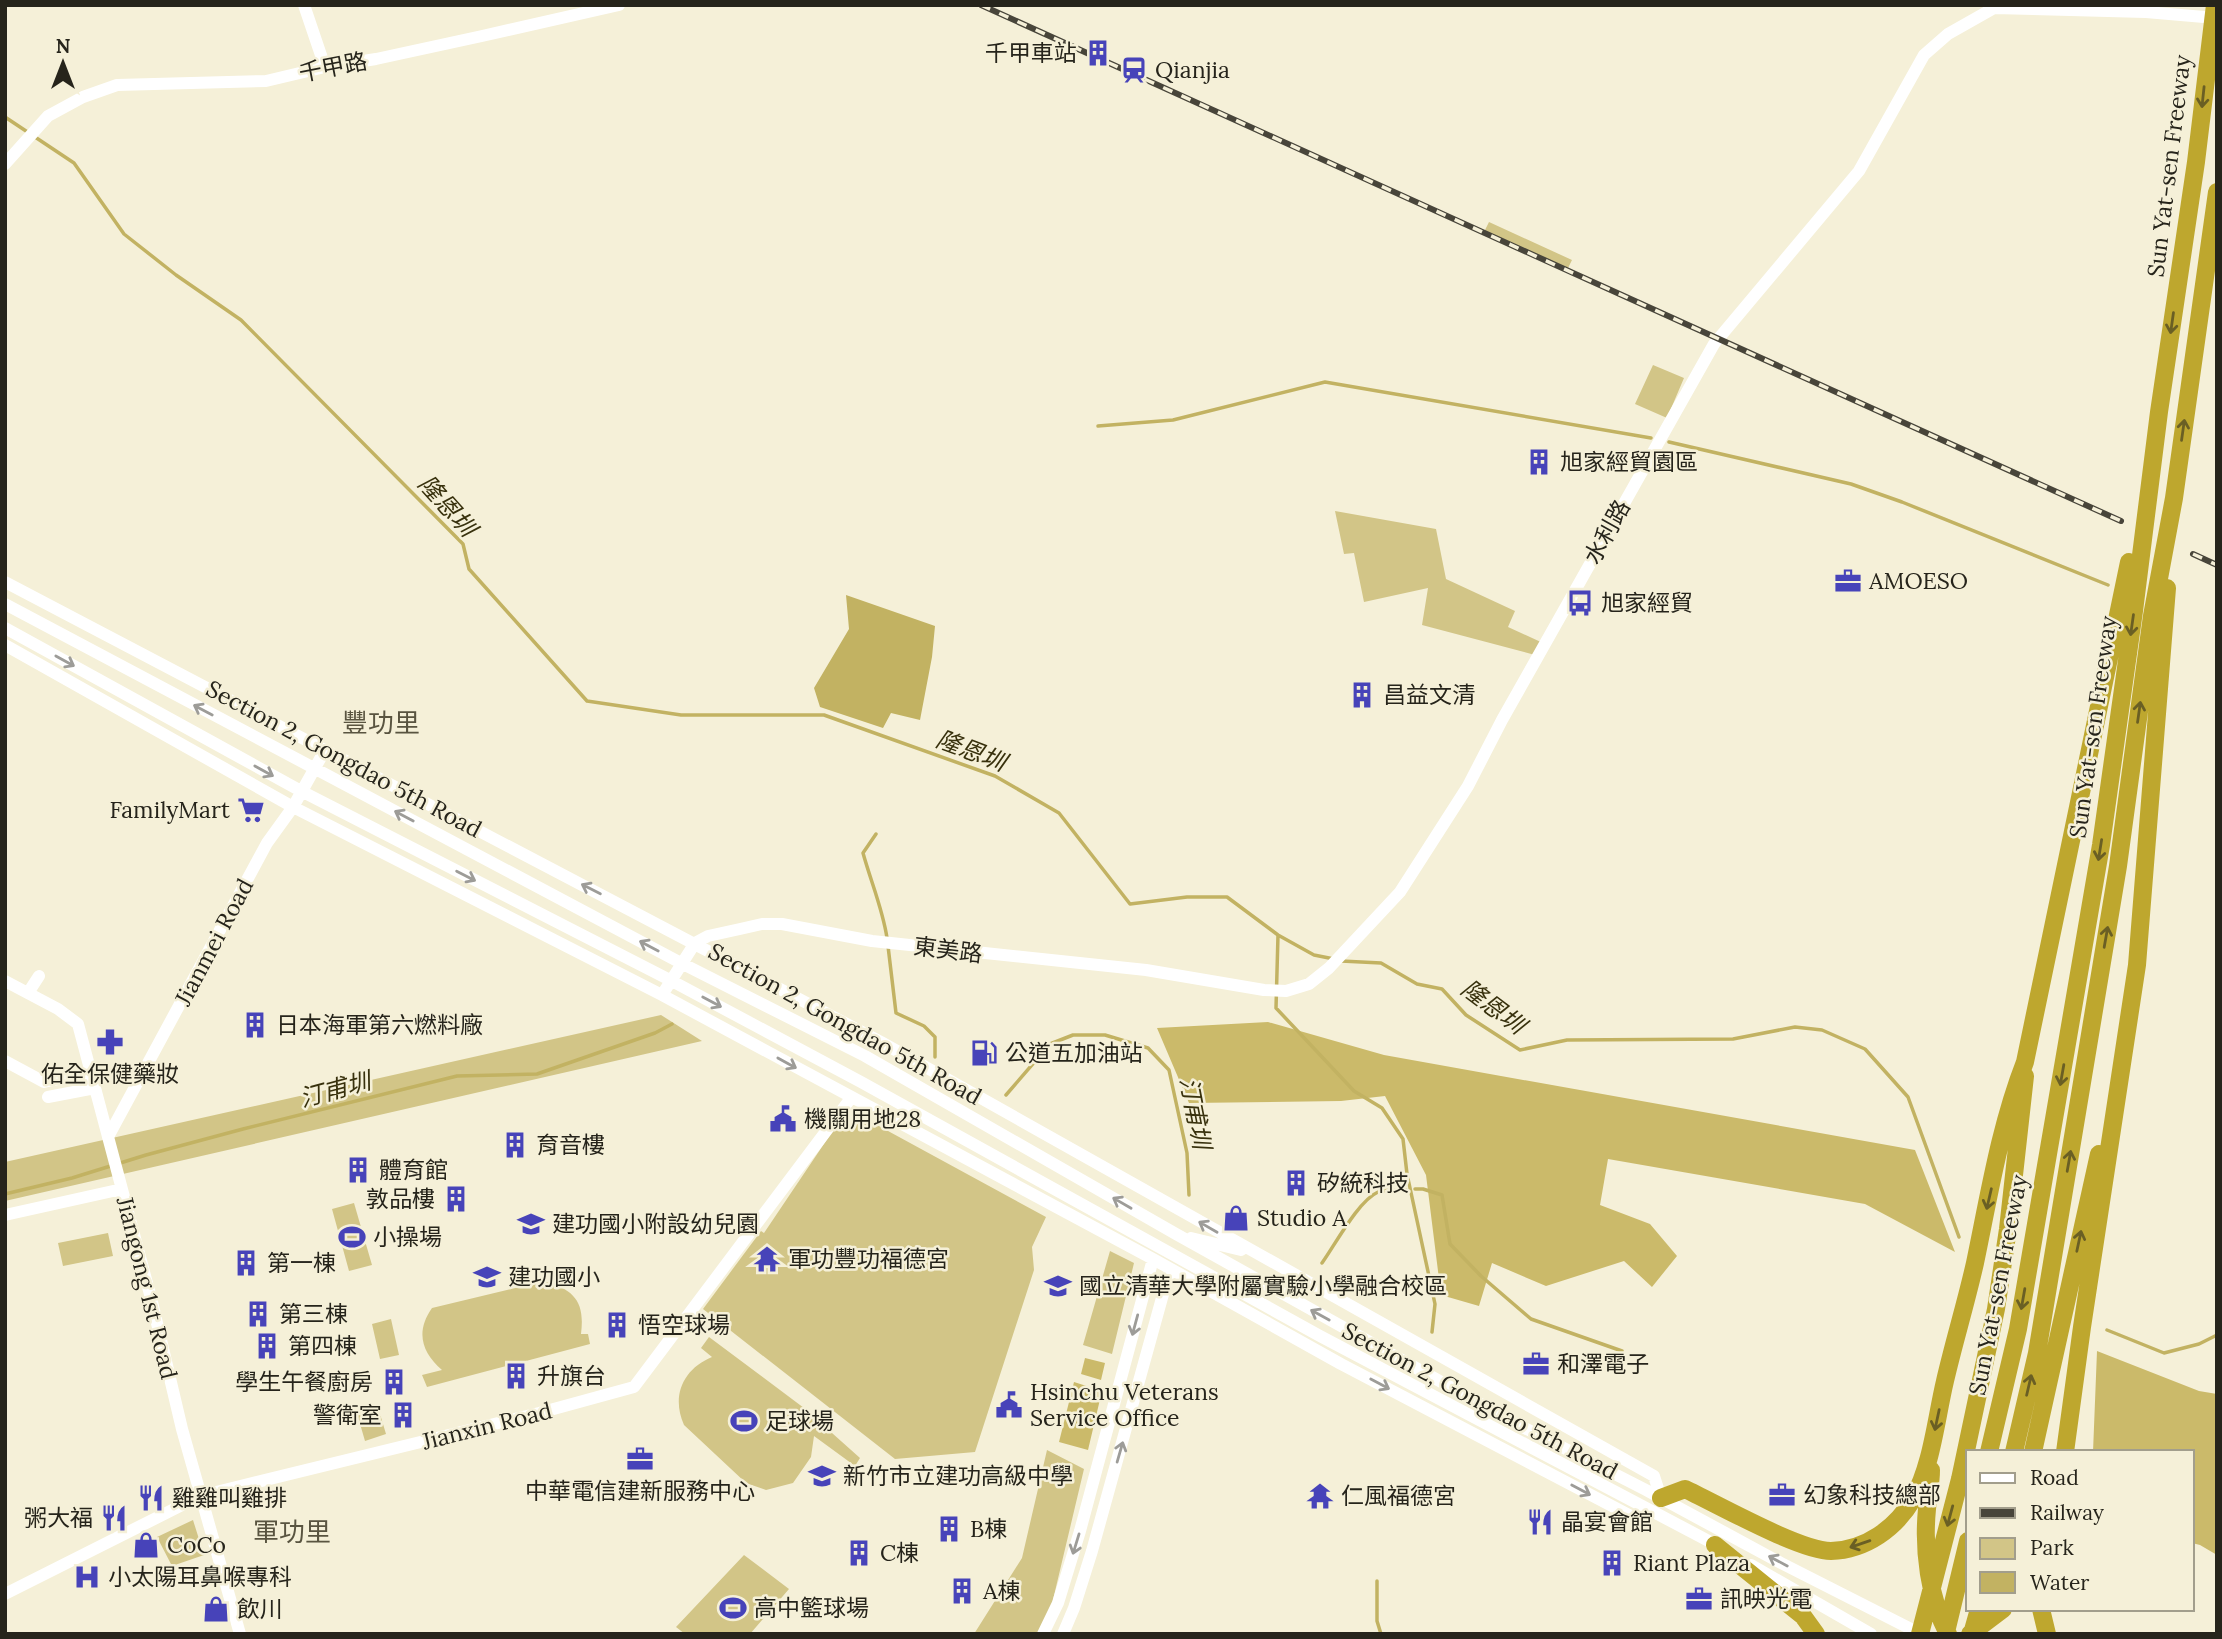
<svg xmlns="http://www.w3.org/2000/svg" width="2222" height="1639" font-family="Lora,'Noto Sans TC',serif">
	<rect width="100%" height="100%" fill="#f5f0d8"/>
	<!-- green -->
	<path fill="#d2c587" d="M1489,222L1572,260L1566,272L1483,234Z
		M1653,365L1684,378L1667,418L1635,404Z
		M1335,511L1436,529L1446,579L1515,611L1508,627L1543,643L1535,655L1422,625L1428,588L1364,602L1354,553L1344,554Z
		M661,1015L702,1041L5,1201V1162Z
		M866,1119L1046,1217L1032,1247L1034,1270L975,1452L895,1459L703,1309L761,1231L764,1233L834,1129Z
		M354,1203L372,1265L349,1271L332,1209Z
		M108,1233L113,1256L63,1266L58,1243Z
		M1110,1251L1134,1263L1112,1354L1083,1345Z
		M544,1281C575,1290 585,1302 581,1334H588L590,1344L427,1387L422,1375L442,1370C422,1353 415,1332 432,1308Z
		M391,1319L399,1355L380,1359L372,1324Z
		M709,1337L804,1408L860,1458L855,1466L814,1436L811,1457L793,1483L766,1490L746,1483L684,1425C671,1396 683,1369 712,1357L701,1348Z
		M377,1404L386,1434L365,1441L356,1410Z
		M1047,1450L1084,1469L1047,1625L1042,1634H974L1022,1558Z
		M193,1520L204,1555L172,1566L157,1537Z
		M744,1555L789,1589L750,1634H685L676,1627Z"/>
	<!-- forest -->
	<path fill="#cbba6a" d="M1268,1022L1384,1055L1915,1150L1955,1252L1865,1204L1608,1159L1600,1205L1650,1224L1677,1256L1652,1287L1624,1261L1546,1286L1492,1263L1479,1306L1441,1295L1426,1175L1385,1096L1341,1101L1189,1103L1157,1028Z
		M2097,1351L2199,1391L2217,1394V1555L2200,1545L2192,1543V1452H2093Z
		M1085,1358L1105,1363L1101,1380L1081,1374Z
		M1074,1382L1102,1391L1088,1450L1059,1442Z"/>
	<!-- water -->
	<path fill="#c2b262" d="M846,595L935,626L932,657L920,720L891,713L883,728L820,707L814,688L849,629Z"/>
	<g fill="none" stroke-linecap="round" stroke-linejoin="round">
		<!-- stream -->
		<path stroke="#c2b262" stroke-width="3.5" d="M5,117L74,163L124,234L176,275L241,320L463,544L469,569L587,701L681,715H824L995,776L1059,813L1130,904L1187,897H1227L1278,935L1314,955L1334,959
			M1098,426L1173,420L1325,382L1651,438
			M1669,442L1851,484L1902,502L2108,585
			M876,834L863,853C871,882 883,910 887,938
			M1278,935L1276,1008L1354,1091L1382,1108L1403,1139L1407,1174L1435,1304L1432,1332
			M888,946L896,1013L924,1026L935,1037V1057
			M1341,961L1381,963L1417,984L1442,989L1466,1015L1520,1050L1567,1040L1733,1039L1795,1027L1822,1030L1865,1049L1908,1097L1959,1237
			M1006,1095L1050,1044L1073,1035H1105L1148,1048L1169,1070L1187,1153L1189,1195
			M1415,1189H1423L1442,1195L1450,1244L1481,1276L1531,1319L1622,1351
			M5,1194L72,1178L146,1155L243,1129L457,1076L537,1074L655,1033L672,1024
			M1322,1263C1335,1245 1358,1201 1378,1192C1386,1189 1397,1190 1406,1190
			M2107,1330L2164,1353L2199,1344L2217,1335
			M1377,1581V1621L1381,1634"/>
		<!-- minor -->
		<path stroke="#fff" stroke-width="12" d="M304,5L325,67
			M1988,5L1994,8L2146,12L2204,17
			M5,164L48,116L83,97L117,85L266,81L325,67L376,59L482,36L619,5
			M5,582L881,1042L1654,1476L1661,1498
			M5,604L681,963L865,1056L1176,1234L1513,1422L1646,1490L1781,1563L1921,1634
			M5,628L301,791L670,980L861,1082L1320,1336L1720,1547
			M5,645L293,807L662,995L1153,1259L1341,1364L1631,1516L1653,1513
			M5,981L58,1009L78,1024L152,1302L182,1429L240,1634
			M28,993L39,976
			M662,995L695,943L708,936L740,929L762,924H782L872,941L1146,970L1264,990L1286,991L1309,984L1329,968L1400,892L1468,786L1502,720L1714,344L1859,171L1924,55L1948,34L1994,8
			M5,1061L44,1082L91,1072
			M48,1097L95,1088
			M108,1137L267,843L293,807L325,750
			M5,1215L122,1189
			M1191,1238L1241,1250
			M1751,1565L1871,1634
			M5,1594L200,1496L539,1413L634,1387L851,1098
			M1043,1634L1058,1603L1080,1531L1153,1259
			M1063,1634L1074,1608L1092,1551L1170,1269"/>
		<!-- highway -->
		<path stroke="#bea72e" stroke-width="18" d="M1989,1452L2018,1329L2101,845L2134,611L2159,412L2196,162L2215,5
			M2014,1452L2037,1353L2118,866L2152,616L2174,498L2217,192
			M2033,1452L2099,1154
			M2065,1452L2082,1327L2137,965L2167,588
			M1931,1470C1931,1483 1928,1496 1927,1509C1923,1550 1929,1598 1948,1634
			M1661,1498L1685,1489C1717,1504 1800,1551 1831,1551C1866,1550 1896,1528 1913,1499C1932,1465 1936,1419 1945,1381C1954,1342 1966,1303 1975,1263C1989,1196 2000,1126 2025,1062L2129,562
			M1715,1545L1803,1616L1816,1634
			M2041,1609L2047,1634
			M1946,1632L1968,1541
			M1920,1634L1960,1479L1996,1309L2008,1229L2025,1076
			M1970,1634L2003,1609
			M1972,1634L1979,1609"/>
		<!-- rail casing -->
		<g stroke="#48453a" stroke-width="6">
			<path id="rail" d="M981,5L2121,521
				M2193,554L2217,565"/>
		</g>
		<!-- rail -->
		<use href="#rail" stroke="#f5f0d8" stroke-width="3.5" stroke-dasharray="10" stroke-linecap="butt"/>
	</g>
	<!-- one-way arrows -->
	<defs><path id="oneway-shaft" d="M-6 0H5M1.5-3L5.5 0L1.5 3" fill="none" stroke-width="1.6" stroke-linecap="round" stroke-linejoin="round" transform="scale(1.75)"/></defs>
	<g stroke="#6a5f24">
		<use href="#oneway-shaft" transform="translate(2203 97) rotate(96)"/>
		<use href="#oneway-shaft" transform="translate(2172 323) rotate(98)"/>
		<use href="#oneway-shaft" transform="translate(2183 430) rotate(-82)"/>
		<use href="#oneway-shaft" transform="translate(2132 625) rotate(98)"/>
		<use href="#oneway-shaft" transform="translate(2139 712) rotate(-82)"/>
		<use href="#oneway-shaft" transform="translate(2100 850) rotate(99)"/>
		<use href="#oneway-shaft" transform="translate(2106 937) rotate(-80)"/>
		<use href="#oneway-shaft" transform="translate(2062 1075) rotate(100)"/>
		<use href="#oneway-shaft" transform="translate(2069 1161) rotate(-80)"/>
		<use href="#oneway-shaft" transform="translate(1989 1199) rotate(103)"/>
		<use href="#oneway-shaft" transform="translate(2079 1241) rotate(-78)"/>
		<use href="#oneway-shaft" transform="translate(2023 1299) rotate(100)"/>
		<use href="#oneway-shaft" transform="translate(2029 1385) rotate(-77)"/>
		<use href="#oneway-shaft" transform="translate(1937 1420) rotate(102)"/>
		<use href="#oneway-shaft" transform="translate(1950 1516) rotate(105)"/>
		<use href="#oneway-shaft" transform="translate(1860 1544) rotate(161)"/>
	</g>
	<g stroke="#9d9c98">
		<use href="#oneway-shaft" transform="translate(65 661) rotate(29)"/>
		<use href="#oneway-shaft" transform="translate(203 710) rotate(-152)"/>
		<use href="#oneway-shaft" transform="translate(264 771) rotate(29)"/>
		<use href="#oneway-shaft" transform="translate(404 816) rotate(-152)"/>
		<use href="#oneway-shaft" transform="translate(466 876) rotate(27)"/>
		<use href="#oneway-shaft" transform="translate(591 889) rotate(-153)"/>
		<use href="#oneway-shaft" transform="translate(649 946) rotate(-152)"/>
		<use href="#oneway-shaft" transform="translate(712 1002) rotate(28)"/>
		<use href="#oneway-shaft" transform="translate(787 1063) rotate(29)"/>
		<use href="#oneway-shaft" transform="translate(1122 1203) rotate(-150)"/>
		<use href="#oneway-shaft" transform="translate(1208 1227) rotate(-150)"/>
		<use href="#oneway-shaft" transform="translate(1320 1315) rotate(-151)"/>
		<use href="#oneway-shaft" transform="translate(1135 1325) rotate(105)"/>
		<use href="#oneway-shaft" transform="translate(1380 1384) rotate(28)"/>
		<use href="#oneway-shaft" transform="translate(1120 1452) rotate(-74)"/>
		<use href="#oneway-shaft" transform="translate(1581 1490) rotate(28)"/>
		<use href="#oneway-shaft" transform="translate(1076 1544) rotate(107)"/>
		<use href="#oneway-shaft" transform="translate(1778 1561) rotate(-152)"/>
	</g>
	<!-- icons -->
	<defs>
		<g id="building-bare" transform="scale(2.1)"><path d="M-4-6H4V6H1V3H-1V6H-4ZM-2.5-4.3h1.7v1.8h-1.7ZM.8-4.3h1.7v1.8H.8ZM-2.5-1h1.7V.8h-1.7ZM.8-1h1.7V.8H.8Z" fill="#4743b9" stroke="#f5f0d8" stroke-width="2.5" paint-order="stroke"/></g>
		<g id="station-bare" transform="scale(2.1)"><path d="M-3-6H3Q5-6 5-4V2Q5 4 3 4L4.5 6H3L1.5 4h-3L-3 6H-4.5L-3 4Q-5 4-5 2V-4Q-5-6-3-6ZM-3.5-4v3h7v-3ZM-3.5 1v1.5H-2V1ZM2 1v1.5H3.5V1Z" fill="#4743b9" stroke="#f5f0d8" stroke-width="2.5" paint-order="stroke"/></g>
		<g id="office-bare" transform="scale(2.1)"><path d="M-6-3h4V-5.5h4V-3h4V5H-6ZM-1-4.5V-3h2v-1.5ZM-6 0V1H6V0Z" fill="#4743b9" stroke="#f5f0d8" stroke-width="2.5" paint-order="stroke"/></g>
		<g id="bus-bare" transform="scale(2.1)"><path d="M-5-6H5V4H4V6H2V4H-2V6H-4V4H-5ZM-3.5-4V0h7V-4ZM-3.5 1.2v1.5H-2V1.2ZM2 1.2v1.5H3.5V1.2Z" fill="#4743b9" stroke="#f5f0d8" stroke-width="2.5" paint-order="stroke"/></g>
		<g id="supermarket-bare" transform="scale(2.1)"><path d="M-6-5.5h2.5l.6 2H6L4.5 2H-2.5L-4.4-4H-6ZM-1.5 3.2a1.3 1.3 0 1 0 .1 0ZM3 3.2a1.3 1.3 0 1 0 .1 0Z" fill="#4743b9" stroke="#f5f0d8" stroke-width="2.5" paint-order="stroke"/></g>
		<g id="pharmacy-bare" transform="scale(2.1)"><path d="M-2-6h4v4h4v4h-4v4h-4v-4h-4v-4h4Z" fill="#4743b9" stroke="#f5f0d8" stroke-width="2.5" paint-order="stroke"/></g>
		<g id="fuel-bare" transform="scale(2.1)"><path d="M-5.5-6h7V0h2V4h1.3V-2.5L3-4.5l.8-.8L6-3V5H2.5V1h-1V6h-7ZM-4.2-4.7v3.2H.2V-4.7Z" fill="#4743b9" stroke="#f5f0d8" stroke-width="2.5" paint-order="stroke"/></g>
		<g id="civic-bare" transform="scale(2.1)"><path d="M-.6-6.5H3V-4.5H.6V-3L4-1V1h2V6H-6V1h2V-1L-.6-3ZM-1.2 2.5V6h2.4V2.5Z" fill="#4743b9" stroke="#f5f0d8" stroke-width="2.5" paint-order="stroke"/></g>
		<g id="shop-bare" transform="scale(2.1)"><path d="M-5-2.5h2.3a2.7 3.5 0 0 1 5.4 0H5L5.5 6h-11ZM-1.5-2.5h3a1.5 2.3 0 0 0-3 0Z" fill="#4743b9" stroke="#f5f0d8" stroke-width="2.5" paint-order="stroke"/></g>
		<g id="school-bare" transform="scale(2.1)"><path d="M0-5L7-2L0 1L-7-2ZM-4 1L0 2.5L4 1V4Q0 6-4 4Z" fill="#4743b9" stroke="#f5f0d8" stroke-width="2.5" paint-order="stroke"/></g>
		<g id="stadium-bare" transform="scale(2.1)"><path d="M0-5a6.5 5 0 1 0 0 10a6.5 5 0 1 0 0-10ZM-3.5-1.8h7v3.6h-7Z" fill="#4743b9" stroke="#f5f0d8" stroke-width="2.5" paint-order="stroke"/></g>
		<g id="temple-bare" transform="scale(2.1)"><path d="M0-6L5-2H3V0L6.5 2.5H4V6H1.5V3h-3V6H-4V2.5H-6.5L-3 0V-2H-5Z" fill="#4743b9" stroke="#f5f0d8" stroke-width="2.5" paint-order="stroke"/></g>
		<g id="restaurant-bare" transform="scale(2.1)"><path d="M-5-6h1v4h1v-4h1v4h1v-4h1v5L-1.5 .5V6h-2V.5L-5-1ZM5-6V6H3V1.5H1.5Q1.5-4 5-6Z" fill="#4743b9" stroke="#f5f0d8" stroke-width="2.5" paint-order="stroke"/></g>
		<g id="hospital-bare" transform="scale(2.1)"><path d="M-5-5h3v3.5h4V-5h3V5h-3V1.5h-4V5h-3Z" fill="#4743b9" stroke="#f5f0d8" stroke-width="2.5" paint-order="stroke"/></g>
	</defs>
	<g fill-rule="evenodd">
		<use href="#building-bare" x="1098" y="53"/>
		<use href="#station-bare" x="1134" y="70"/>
		<use href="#building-bare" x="1539" y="462"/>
		<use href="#office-bare" x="1848" y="581"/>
		<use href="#bus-bare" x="1580" y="603"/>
		<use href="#building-bare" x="1362" y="695"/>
		<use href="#supermarket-bare" x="251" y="810"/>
		<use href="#building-bare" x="255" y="1025"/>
		<use href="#pharmacy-bare" x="110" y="1042"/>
		<use href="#fuel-bare" x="984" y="1053"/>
		<use href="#civic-bare" x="783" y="1119"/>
		<use href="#building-bare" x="515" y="1145"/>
		<use href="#building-bare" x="358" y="1170"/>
		<use href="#building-bare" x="1296" y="1183"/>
		<use href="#building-bare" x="456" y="1199"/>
		<use href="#shop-bare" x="1236" y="1218"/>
		<use href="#school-bare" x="531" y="1224"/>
		<use href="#stadium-bare" x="352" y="1237"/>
		<use href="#temple-bare" x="767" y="1259"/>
		<use href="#building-bare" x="246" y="1263"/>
		<use href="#school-bare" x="487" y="1277"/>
		<use href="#school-bare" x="1058" y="1286"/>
		<use href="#building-bare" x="258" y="1314"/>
		<use href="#building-bare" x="617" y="1325"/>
		<use href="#building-bare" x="267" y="1346"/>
		<use href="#office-bare" x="1536" y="1364"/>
		<use href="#building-bare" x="516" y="1376"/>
		<use href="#building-bare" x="394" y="1382"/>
		<use href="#civic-bare" x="1009" y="1405"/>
		<use href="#building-bare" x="403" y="1415"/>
		<use href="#stadium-bare" x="744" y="1421"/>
		<use href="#office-bare" x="640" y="1459"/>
		<use href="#school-bare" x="822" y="1476"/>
		<use href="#office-bare" x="1782" y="1495"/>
		<use href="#temple-bare" x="1320" y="1496"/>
		<use href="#restaurant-bare" x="151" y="1498"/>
		<use href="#restaurant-bare" x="114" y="1518"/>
		<use href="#restaurant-bare" x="1540" y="1522"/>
		<use href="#building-bare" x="949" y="1529"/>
		<use href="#shop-bare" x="146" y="1545"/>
		<use href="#building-bare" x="859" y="1553"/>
		<use href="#building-bare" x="1612" y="1563"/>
		<use href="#hospital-bare" x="87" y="1577"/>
		<use href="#building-bare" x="962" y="1591"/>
		<use href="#office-bare" x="1699" y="1599"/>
		<use href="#stadium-bare" x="733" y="1608"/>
		<use href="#shop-bare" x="216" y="1609"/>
	</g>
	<g text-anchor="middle" stroke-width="5" stroke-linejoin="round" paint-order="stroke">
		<!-- poi labels -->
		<g font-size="23" fill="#26241b" stroke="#f5f0d8" text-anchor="start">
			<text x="1077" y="61" text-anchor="end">千甲車站</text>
			<text x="1155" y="78">Qianjia</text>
			<text x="1560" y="470">旭家經貿園區</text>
			<text x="1869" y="589">AMOESO</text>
			<text x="1601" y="611">旭家經貿</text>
			<text x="1383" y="703">昌益文清</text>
			<text x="230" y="818" text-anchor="end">FamilyMart</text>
			<text x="276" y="1033">日本海軍第六燃料廠</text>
			<text x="1005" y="1061">公道五加油站</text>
			<text x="110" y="1082" text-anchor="middle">佑全保健藥妝</text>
			<text x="804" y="1127">機關用地28</text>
			<text x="536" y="1153">育音樓</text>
			<text x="379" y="1178">體育館</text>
			<text x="1317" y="1191">矽統科技</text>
			<text x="435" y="1207" text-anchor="end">敦品樓</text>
			<text x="1257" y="1226">Studio A</text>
			<text x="552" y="1232">建功國小附設幼兒園</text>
			<text x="373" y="1245">小操場</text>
			<text x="788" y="1267">軍功豐功福德宮</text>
			<text x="267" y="1271">第一棟</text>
			<text x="508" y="1285">建功國小</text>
			<text x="1079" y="1294">國立清華大學附屬實驗小學融合校區</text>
			<text x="279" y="1322">第三棟</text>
			<text x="638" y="1333">悟空球場</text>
			<text x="288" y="1354">第四棟</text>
			<text x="1557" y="1372">和澤電子</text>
			<text x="537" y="1384">升旗台</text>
			<text x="373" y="1390" text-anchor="end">學生午餐廚房</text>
			<text x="1030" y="1400">Hsinchu Veterans<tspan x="1030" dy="26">Service Office</tspan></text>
			<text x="382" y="1423" text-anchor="end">警衛室</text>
			<text x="765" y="1429">足球場</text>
			<text x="843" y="1484">新竹市立建功高級中學</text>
			<text x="640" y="1499" text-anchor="middle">中華電信建新服務中心</text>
			<text x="1803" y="1503">幻象科技總部</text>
			<text x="1341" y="1504">仁風福德宮</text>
			<text x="172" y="1506">雞雞叫雞排</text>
			<text x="93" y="1526" text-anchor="end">粥大福</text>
			<text x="1561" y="1530">晶宴會館</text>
			<text x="970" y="1537">B棟</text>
			<text x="167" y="1553">CoCo</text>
			<text x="880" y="1561">C棟</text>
			<text x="1633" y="1571">Riant Plaza</text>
			<text x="108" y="1585">小太陽耳鼻喉專科</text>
			<text x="983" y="1599">A棟</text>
			<text x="1720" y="1607">訊映光電</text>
			<text x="754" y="1616">高中籃球場</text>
			<text x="237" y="1617">飲川</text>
		</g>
		<!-- street labels -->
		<g font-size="23" fill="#26241b" stroke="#f5f0d8">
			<text transform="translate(333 67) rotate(-11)" y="8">千甲路</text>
			<text transform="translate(2169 166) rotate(-83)" y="8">Sun Yat-sen Freeway</text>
			<text transform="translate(1607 532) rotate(-61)" y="8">水利路</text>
			<text transform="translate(2093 727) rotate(-82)" y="8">Sun Yat-sen Freeway</text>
			<text transform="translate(344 759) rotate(28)" y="8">Section 2, Gongdao 5th Road</text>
			<text transform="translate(214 942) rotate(-62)" y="8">Jianmei Road</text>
			<text transform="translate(948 950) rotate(7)" y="8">東美路</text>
			<text transform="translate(845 1024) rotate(29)" y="8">Section 2, Gongdao 5th Road</text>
			<text transform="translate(1998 1285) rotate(-79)" y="8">Sun Yat-sen Freeway</text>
			<text transform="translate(147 1288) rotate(76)" y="8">Jiangong 1st Road</text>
			<text transform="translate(1480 1401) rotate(28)" y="8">Section 2, Gongdao 5th Road</text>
			<text transform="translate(487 1426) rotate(-14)" y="8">Jianxin Road</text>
		</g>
		<!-- water labels -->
		<g font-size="24" font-style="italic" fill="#38310d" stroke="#f5f0d8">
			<text transform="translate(447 506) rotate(48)" y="8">隆恩圳</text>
			<text transform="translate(971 751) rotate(21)" y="8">隆恩圳</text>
			<text transform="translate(1493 1007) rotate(37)" y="8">隆恩圳</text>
			<text transform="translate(335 1090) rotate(-15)" y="8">汀甫圳</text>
			<text transform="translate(1195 1113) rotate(79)" y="8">汀甫圳</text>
		</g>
		<!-- quarter labels -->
		<g font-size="26" fill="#595440" stroke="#f5f0d8">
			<text x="381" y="732">豐功里</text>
			<text x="292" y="1541">軍功里</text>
		</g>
	</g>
	<!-- border -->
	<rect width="2222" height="1639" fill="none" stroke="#26241b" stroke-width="14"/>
	<!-- legend -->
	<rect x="1966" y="1450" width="228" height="161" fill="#f5f0d8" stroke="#a29e8c" stroke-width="2"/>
	<rect x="1980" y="1473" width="35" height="10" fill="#ffffff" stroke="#a29e8c" stroke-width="2"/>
	<text x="2030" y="1485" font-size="21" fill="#26241b">Road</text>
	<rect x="1980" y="1508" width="35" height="10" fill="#48453a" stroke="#a29e8c" stroke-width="2"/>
	<text x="2030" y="1520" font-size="21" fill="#26241b">Railway</text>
	<rect x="1980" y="1538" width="35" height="21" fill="#d2c587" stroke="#a29e8c" stroke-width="2"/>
	<text x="2030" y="1555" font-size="21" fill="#26241b">Park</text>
	<rect x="1980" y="1572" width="35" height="21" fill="#c2b262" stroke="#a29e8c" stroke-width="2"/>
	<text x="2030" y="1590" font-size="21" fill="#26241b">Water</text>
	<!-- north arrow -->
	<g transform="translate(63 63)" stroke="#f5f0d8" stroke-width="5" paint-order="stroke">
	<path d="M0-5L12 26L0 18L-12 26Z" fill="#26241b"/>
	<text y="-10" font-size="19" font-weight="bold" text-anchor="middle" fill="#26241b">N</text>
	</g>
</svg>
